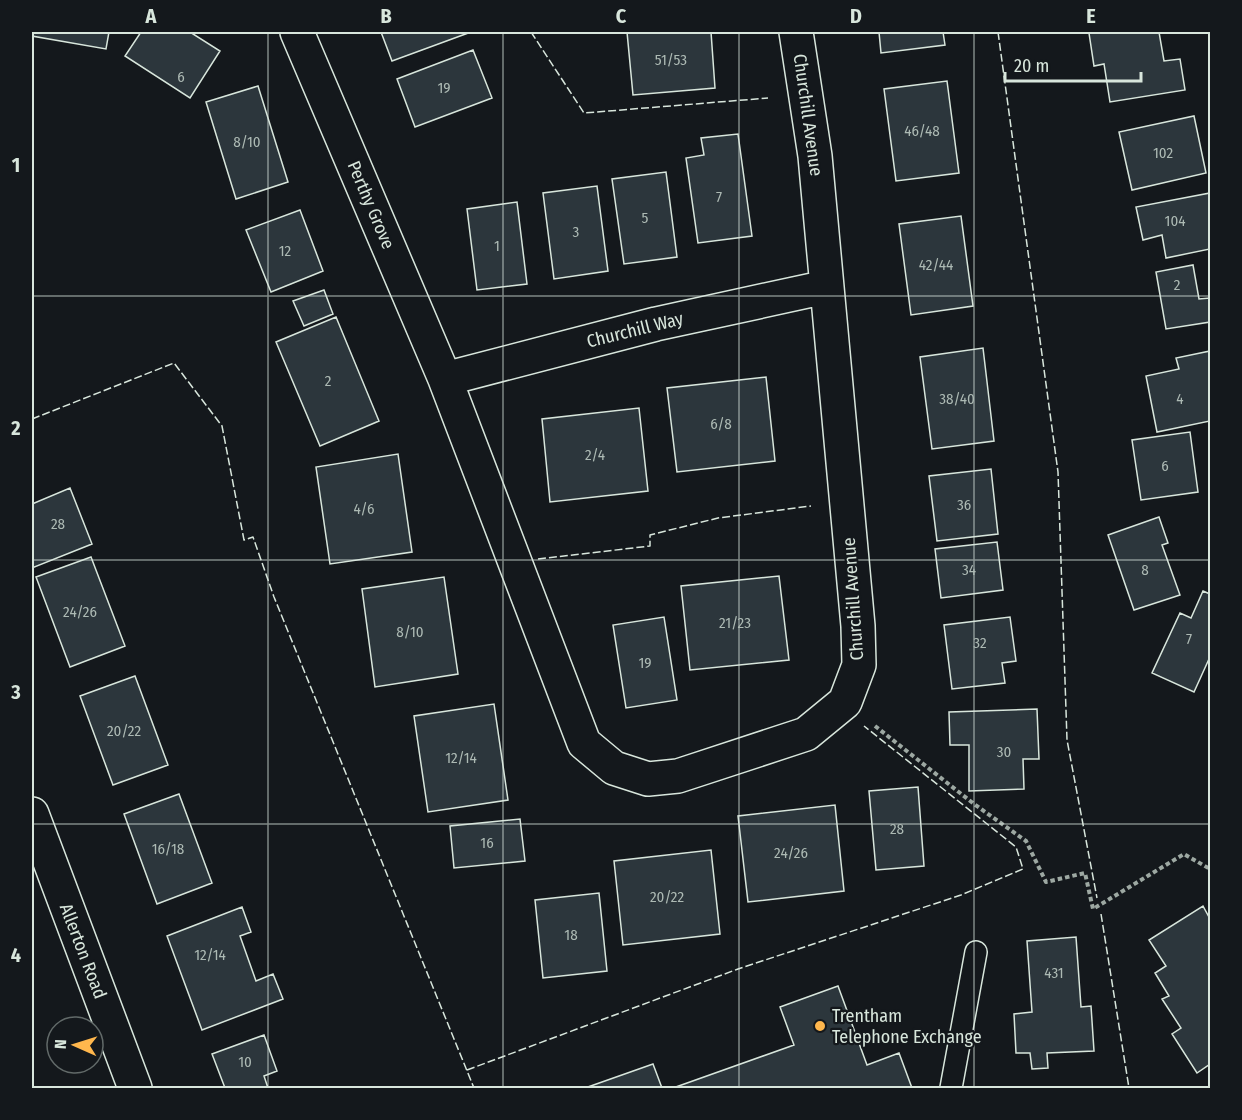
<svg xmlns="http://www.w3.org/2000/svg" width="1242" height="1120" font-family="'Fira Sans Condensed',sans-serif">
	<rect width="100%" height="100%" fill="#14181c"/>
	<!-- building -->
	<path fill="#2c363c" stroke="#d8e6dc" stroke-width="1.5" d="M32,32H109L106,49L32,36Z
		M141,32H190L220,51L190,98L125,56Z
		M381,32H471L392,61Z
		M627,32H711L715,88L633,95Z
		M879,32H943L945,45L881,53Z
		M1095,32H1159L1164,61L1180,59L1185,90L1110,102L1104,64L1094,66L1089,33Z
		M473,50L492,98L415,127L397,79Z
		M947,81L959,173L896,181L884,89Z
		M258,86L288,182L236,199L206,102Z
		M1194,116L1206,173L1132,190L1119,132Z
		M738,134L752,236L698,243L686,158L704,155L701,138Z
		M666,172L677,257L624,264L612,179Z
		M597,186L608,271L554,279L543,193Z
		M1210,193V249L1166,258L1162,235L1143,240L1136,207Z
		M517,202L527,284L477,290L467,209Z
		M300,210L323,271L271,292L246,230Z
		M961,216L973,306L911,315L899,224Z
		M1193,265L1199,299L1210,298V322L1166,329L1156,272Z
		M324,290L333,314L304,326L293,301Z
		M336,317L379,421L320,446L276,342Z
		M983,348L994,441L932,449L920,357Z
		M1210,351V421L1157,432L1146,376L1179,369L1176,358Z
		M766,377L775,461L677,472L667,388Z
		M639,408L648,491L550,502L542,419Z
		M1190,432L1198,492L1141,500L1132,440Z
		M398,454L412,552L330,564L316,467Z
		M991,469L998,534L937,541L929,476Z
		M70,488L92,544L32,568V504Z
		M1159,517L1168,543L1162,545L1180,595L1134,610L1108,535Z
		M997,542L1003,590L941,598L935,549Z
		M91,557L125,646L70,667L36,577Z
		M779,576L789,660L690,670L681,586Z
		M444,577L458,674L375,687L362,589Z
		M1203,591L1210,594V660L1209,659L1194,692L1152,673L1180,613L1191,618Z
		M664,617L677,700L626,708L613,625Z
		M1010,617L1016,661L1002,663L1005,683L952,689L944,625Z
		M135,676L168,765L113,785L80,696Z
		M494,704L508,800L428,812L414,716Z
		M1037,709L1039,759H1023L1024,789L969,791V745H950L949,712Z
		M918,787L924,866L876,870L869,791Z
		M179,794L212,883L157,904L124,814Z
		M835,805L844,891L748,902L738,816Z
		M520,819L525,861L454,868L450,826Z
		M711,850L720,934L623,945L614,861Z
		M599,893L607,971L543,978L535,900Z
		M1203,906L1210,919V1064L1197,1073L1172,1034L1181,1028L1162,999L1169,996L1155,973L1166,966L1149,940Z
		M242,907L251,932L240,936L256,981L273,974L283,999L202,1030L167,936Z
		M1076,937L1081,1007L1091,1006L1094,1051L1047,1053L1048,1068L1032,1069L1030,1053H1016L1014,1014L1032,1012L1027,941Z
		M838,986L867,1065L899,1053L912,1088H673L794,1045L780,1007Z
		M264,1035L277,1071L264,1076L268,1088H225L212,1054Z
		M653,1064L662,1088H585Z"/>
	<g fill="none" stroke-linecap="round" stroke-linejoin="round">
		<!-- service casing -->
		<g stroke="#d8e6dc" stroke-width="24">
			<path id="service" d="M951,1088L976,952"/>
		</g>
		<!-- minor casing -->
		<g stroke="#d8e6dc" stroke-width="36">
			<path id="minor" d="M297,32L445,379L584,743L614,768L648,779L678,776L806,734L845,702L859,665L858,626L815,156L796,32
				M445,379L656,324L826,287
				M32,814L135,1088"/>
		</g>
		<!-- path -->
		<path stroke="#9da8a2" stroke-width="4" stroke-dasharray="4.5 3" stroke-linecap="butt" d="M875,726L974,804L1026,841L1046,882L1085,873L1093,909L1184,854L1210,869"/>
		<!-- service -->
		<use href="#service" stroke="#14181c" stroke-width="21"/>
		<!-- minor -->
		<use href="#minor" stroke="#14181c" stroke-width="33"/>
		<!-- fence -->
		<path stroke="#d8e6dc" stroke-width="1.5" stroke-dasharray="8 3" stroke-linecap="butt" d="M531,32L584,113L768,98
			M998,32L1058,472L1067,740L1097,898
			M32,419L174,363L222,426L244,540L253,537L274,597L474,1088
			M538,559L650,546V535L718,518L811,506
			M1101,914L1129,1088
			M467,1070L738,969L961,895L1023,869L1016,847L864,726"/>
	</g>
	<!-- grid -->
	<path fill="none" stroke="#d8e6dc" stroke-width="1.5" stroke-opacity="0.55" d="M268,32V1088M503,32V1088M739,32V1088M974,32V1088M32,296H1210M32,560H1210M32,824H1210"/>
	<!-- markers -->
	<circle fill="#ffb74d" stroke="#14181c" stroke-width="2" cx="820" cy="1026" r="6"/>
	<g text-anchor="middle" stroke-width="4.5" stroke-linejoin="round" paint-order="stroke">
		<!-- number labels -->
		<g font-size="15" fill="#adbab4">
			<text x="671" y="65">51/53</text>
			<text x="181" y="82">6</text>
			<text x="444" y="93">19</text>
			<text x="922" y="136">46/48</text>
			<text x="247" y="147">8/10</text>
			<text x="1163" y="158">102</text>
			<text x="719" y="202">7</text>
			<text x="645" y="223">5</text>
			<text x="1175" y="226">104</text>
			<text x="576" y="237">3</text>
			<text x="497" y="251">1</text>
			<text x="285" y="256">12</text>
			<text x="936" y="270">42/44</text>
			<text x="1177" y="290">2</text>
			<text x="328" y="386">2</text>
			<text x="957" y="404">38/40</text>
			<text x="1180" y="404">4</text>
			<text x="721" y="429">6/8</text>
			<text x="595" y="460">2/4</text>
			<text x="1165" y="471">6</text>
			<text x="964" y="510">36</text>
			<text x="364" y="514">4/6</text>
			<text x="58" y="529">28</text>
			<text x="969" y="575">34</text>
			<text x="1145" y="575">8</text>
			<text x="80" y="617">24/26</text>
			<text x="735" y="628">21/23</text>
			<text x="410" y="637">8/10</text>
			<text x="1189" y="644">7</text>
			<text x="980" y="648">32</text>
			<text x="645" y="668">19</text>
			<text x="124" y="736">20/22</text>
			<text x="1004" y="757">30</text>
			<text x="461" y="763">12/14</text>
			<text x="897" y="834">28</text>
			<text x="487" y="848">16</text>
			<text x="168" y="854">16/18</text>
			<text x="791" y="858">24/26</text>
			<text x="667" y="902">20/22</text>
			<text x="571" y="940">18</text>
			<text x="210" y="960">12/14</text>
			<text x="1054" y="978">431</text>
			<text x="245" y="1067">10</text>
		</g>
		<!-- street labels -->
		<g font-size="18" fill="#d8e6dc" stroke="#14181c">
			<text transform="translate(808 115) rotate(82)" y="6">Churchill Avenue</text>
			<text transform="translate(371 205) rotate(67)" y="6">Perthy Grove</text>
			<text transform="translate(635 330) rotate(-14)" y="6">Churchill Way</text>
			<text transform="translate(853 599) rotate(-94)" y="6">Churchill Avenue</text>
			<text transform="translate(83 951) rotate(69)" y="6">Allerton Road</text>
		</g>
		<!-- poi labels -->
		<g font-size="18" fill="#d8e6dc" stroke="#14181c" text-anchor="start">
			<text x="832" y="1022">Trentham<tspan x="832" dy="21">Telephone Exchange</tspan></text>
		</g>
	</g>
	<!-- border -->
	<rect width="1242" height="1120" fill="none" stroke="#14181c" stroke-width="66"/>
	<!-- north arrow -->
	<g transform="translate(75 1045) rotate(273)"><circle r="28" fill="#14181c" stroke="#626a69" stroke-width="1.5"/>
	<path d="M0-4.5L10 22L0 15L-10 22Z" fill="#ffb74d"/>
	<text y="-9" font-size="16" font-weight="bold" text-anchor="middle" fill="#d8e6dc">N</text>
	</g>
	<!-- scale -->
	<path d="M1005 72v9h136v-9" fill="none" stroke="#d8e6dc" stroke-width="3"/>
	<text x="1014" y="72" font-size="18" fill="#d8e6dc" stroke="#14181c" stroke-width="4.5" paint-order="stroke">20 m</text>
	<rect x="33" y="33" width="1176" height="1054" fill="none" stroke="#d8e6dc" stroke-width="2"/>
	<g font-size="20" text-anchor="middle" font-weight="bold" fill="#d8e6dc">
		<text x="151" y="23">A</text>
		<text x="386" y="23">B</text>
		<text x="621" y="23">C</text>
		<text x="856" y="23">D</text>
		<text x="1091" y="23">E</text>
		<text x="16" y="172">1</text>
		<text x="16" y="435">2</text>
		<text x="16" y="699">3</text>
		<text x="16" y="962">4</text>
	</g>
</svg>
